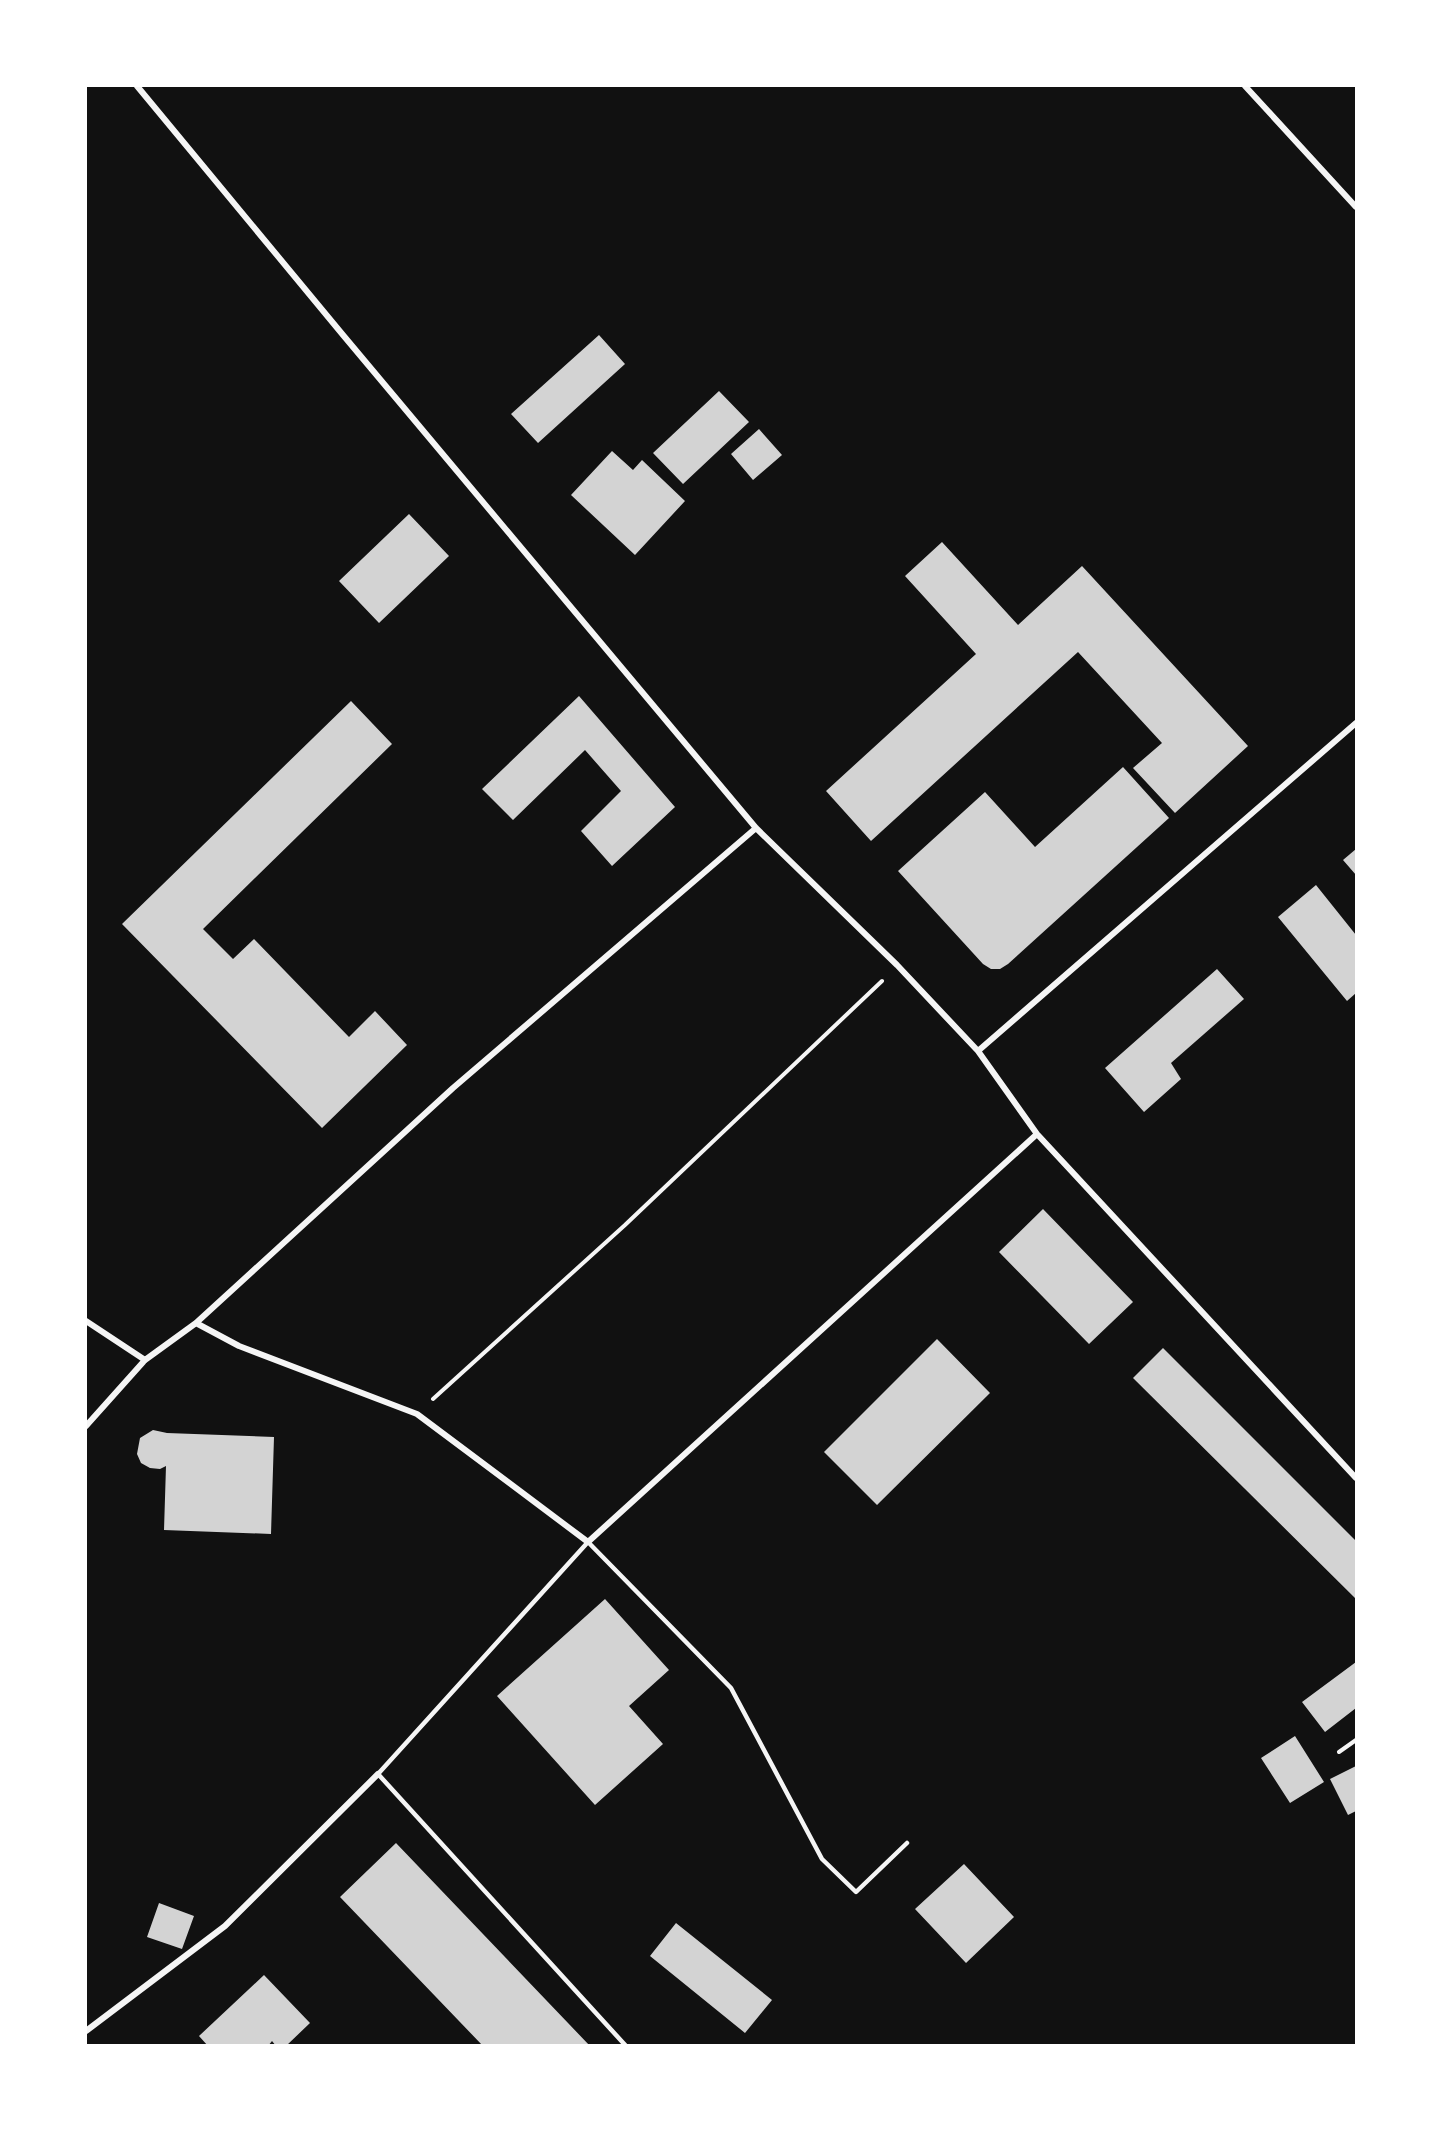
<svg xmlns="http://www.w3.org/2000/svg" width="1442" height="2131" font-family="Roboto,sans-serif">
	<rect width="100%" height="100%" fill="#111"/>
	<!-- building -->
	<path fill="#d3d3d3" d="M599,335L625,364L538,443L511,414Z
		M719,391L749,422L683,484L653,453Z
		M759,429L782,455L753,480L731,454Z
		M612,451L633,470L642,460L685,501L635,555L571,495Z
		M409,514L449,556L379,623L339,581Z
		M942,542L1018,625L1082,566L1248,746L1175,813L1133,768L1162,743L1078,652L871,841L826,791L976,654L905,576Z
		M579,696L675,807L612,866L581,831L621,791L585,750L513,820L482,789Z
		M351,701L392,744L203,929L233,959L254,939L349,1037L375,1011L407,1045L322,1128L122,924Z
		M1123,767L1169,818L1008,964L1000,969H991L983,964L898,871L985,792L1035,847Z
		M1356,849V875L1343,860Z
		M1316,885L1356,935V993L1347,1001L1278,917Z
		M1217,969L1244,999L1171,1063L1181,1079L1144,1112L1105,1068Z
		M1043,1209L1133,1302L1089,1344L999,1252Z
		M937,1339L990,1393L877,1505L824,1452Z
		M1163,1348L1356,1541V1599L1133,1378Z
		M153,1430L167,1433L274,1437L271,1534L164,1530L166,1466L160,1469L150,1468L141,1463L137,1454L140,1438Z
		M605,1599L669,1670L629,1706L663,1744L595,1805L497,1696Z
		M1356,1662V1708L1325,1732L1302,1702Z
		M1295,1736L1324,1782L1290,1803L1261,1758Z
		M1356,1766V1811L1348,1815L1330,1779Z
		M396,1843L590,2046H483L340,1897Z
		M964,1864L1014,1917L966,1963L915,1909Z
		M159,1903L194,1916L182,1949L147,1937Z
		M676,1923L772,2000L745,2033L650,1956Z
		M264,1975L310,2023L286,2046H276L272,2041L268,2046H208L199,2036Z"/>
	<g fill="none" stroke-linecap="round" stroke-linejoin="round">
		<!-- path -->
		<path stroke="#f5f5f5" stroke-width="4" d="M433,1399L625,1225L882,981
			M1339,1752L1356,1740"/>
		<!-- service -->
		<path stroke="#f5f5f5" stroke-width="4.5" d="M626,2046L378,1774L588,1542L731,1688L822,1859L856,1892L907,1843"/>
		<!-- minor -->
		<path stroke="#f5f5f5" stroke-width="6" d="M137,86L343,335L756,828L897,965L978,1051L1037,1134L1356,1478
			M1245,86L1356,207
			M978,1051L1356,723
			M86,1321L145,1360
			M196,1323L239,1346L417,1414L588,1542L1037,1134
			M86,1426L145,1360L196,1323L453,1088L756,828
			M86,2031L225,1926L378,1774"/>
	</g>
	<!-- border -->
	<rect width="1442" height="2131" fill="none" stroke="#ffffff" stroke-width="174"/>
</svg>
